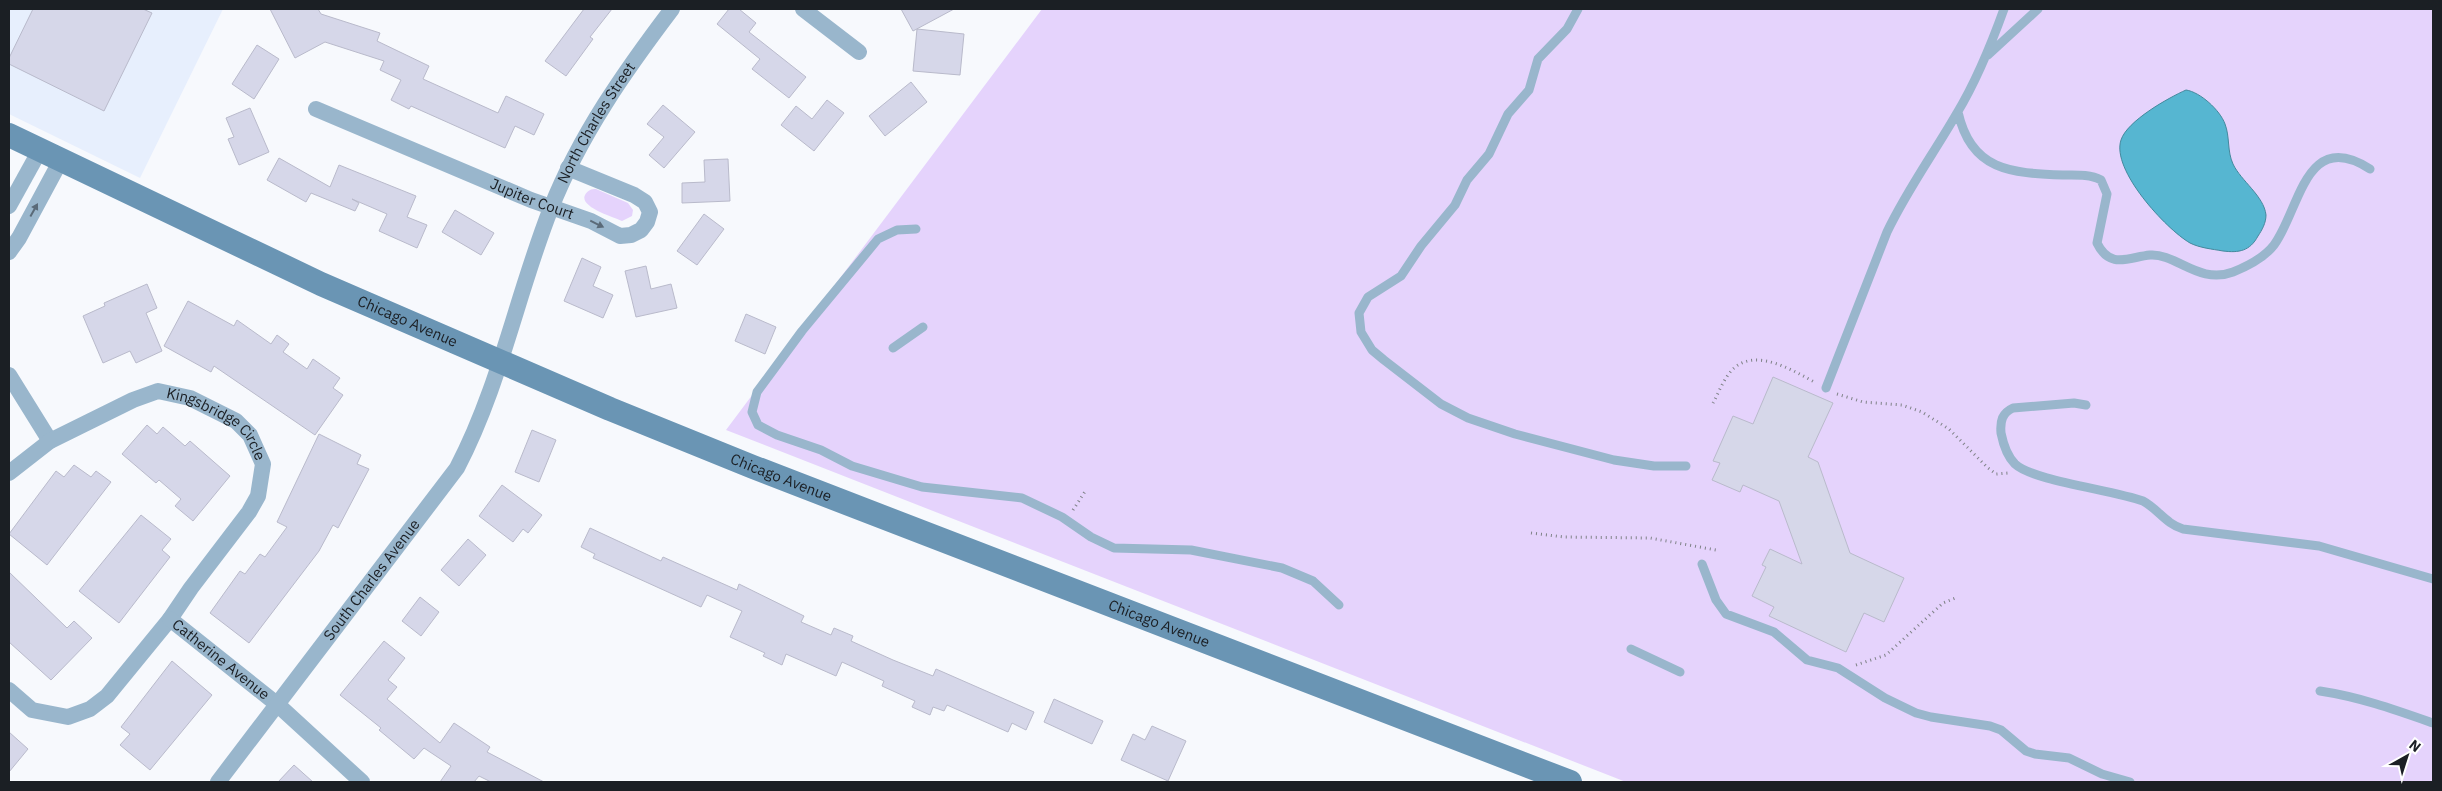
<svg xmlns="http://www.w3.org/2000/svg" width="2442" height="791" font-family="'IBM Plex Sans',sans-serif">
	<rect width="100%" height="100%" fill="#f7f9fd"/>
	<!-- built -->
	<path fill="#e7effd" d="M9,9H223L140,178L9,114Z"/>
	<!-- green -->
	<path fill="#e5d3fc" d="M1042,9H2433V782H1626L726,430Z
		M596,189L628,203L633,210L632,216L622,221C613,217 579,207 585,195C588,190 591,189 596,189Z"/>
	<!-- water -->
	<path fill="#56b6d1" stroke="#44899d" d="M2186,90C2200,92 2220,110 2225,124C2230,137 2227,151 2233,164C2241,181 2264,196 2266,215C2266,223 2262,230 2258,236C2250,251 2239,253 2223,251C2212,249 2200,248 2190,243C2166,229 2111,170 2121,140C2127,121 2168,98 2186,90Z"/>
	<!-- building -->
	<path fill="#d6d7e9" stroke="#b9bacb" d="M33,9H143L152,13L104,111L9,64V58Z
		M270,9H318L321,14L380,33L377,41L429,66L423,79L498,113L506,96L544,114L534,135L515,126L505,148L411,106L409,109L391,100L401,80L380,70L384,61L325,42L295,58Z
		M584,9H612L590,37L593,39L566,76L545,61Z
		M729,9H739L756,23L749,32L806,77L789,98L752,69L760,59L717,24Z
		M901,9H954L913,31Z
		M917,29L964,34L960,75L913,71Z
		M257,45L279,59L254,99L232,84Z
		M911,82L927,102L885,136L869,116Z
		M827,100L844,113L814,151L781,125L796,106L812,119Z
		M663,105L695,132L664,168L649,155L664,137L647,124Z
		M250,108L269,152L239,165L228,139L234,137L226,118Z
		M279,158L330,187L339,165L416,196L407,217L427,225L417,248L379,231L387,214L352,199L359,203L355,211L311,193L306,202L267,180Z
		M728,159L730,201L682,203V183L705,182L704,160Z
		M455,210L494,233L481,255L442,232Z
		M704,214L724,229L697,265L677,251Z
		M582,258L601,267L593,286L613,295L603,318L564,301Z
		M646,266L651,289L671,284L677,308L636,317L625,271Z
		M147,284L157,308L146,313L162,351L136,363L130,351L103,363L83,316L105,306L104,303Z
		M188,301L234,326L237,320L271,344L277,335L289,344L283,352L307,369L313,359L340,378L333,388L343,395L315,435L214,366L211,372L164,346Z
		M746,314L776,327L765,354L735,341Z
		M1773,377L1833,403L1808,457L1818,462L1850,553L1904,578L1884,622L1864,613L1846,652L1769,616L1774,607L1752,596L1766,567L1762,565L1770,549L1802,564L1779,501L1743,485L1740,492L1712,480L1720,463L1713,461L1733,416L1753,424Z
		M147,425L157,434L163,427L185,446L190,441L230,476L193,521L175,506L181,499L159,480L156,483L122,454Z
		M532,430L556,440L539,482L515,472Z
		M319,434L361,455L357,464L369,469L338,528L333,525L319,551L249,643L210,613L240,571L245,574L260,554L265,557L287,527L277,522Z
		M74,465L91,477L96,471L111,482L47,565L9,534L56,471L64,477Z
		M502,485L542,515L528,533L523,529L513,542L479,516Z
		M141,515L171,539L162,550L170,557L119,623L79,591Z
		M590,528L661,561L663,557L737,590L739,584L804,616L801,622L831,635L834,628L853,636L851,641L893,660L933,676L936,669L1034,712L1026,730L1012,723L1008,732L947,705L944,711L933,707L930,715L912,707L915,701L882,686L884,681L842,662L836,676L786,654L782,665L763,656L765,653L730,637L742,611L707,595L701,607L593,558L595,554L581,547Z
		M468,539L486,555L459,586L441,570Z
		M9,572L67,628L74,621L92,638L51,680L9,642Z
		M420,597L439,612L421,636L402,621Z
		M384,641L405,658L388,680L397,687L387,699L440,743L454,723L490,747L487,752L544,782H491L479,776L474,782H440L451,766L424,748L414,759L379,730L381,728L340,695Z
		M172,661L212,695L150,770L120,745L130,734L121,727Z
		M1054,699L1103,721L1092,744L1044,722Z
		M1152,726L1186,741L1168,781L1121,760L1133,734L1145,740Z
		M9,732L28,749L9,772Z
		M294,765L313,782H278Z"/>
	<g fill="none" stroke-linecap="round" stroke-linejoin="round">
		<!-- path -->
		<path stroke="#7f8287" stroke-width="3" stroke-dasharray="1 4" stroke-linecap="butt" d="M1837,394L1863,402L1902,405L1922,412L1949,429L1988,468L1996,474L2008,473
			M1713,403C1719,392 1724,378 1733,369C1756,347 1794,371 1816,383
			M1073,510L1086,490
			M1531,533L1564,537L1650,538L1716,550
			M1856,665L1886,655L1943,603L1958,597"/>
		<!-- service -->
		<path stroke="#99b6cc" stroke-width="9" d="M1578,9L1567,29L1538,59L1529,90L1508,114L1489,154L1467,180L1455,205L1421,246L1401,276L1368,297L1359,313L1361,332L1372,350L1384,360L1441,404L1468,418L1515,434L1614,460L1654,466H1686
			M1988,55L2038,9
			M1958,112C1971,171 2011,173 2063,175C2076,175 2090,174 2101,180L2107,194L2097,243C2110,270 2129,257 2150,255C2176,253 2199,285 2233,272C2248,266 2264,258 2274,245C2300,210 2305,127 2370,169
			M916,229L897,230L878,239L802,331L757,392L752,412L758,425L777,435L821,450L852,466L922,487L1022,498L1062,517L1091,537L1114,548L1191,550L1282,568L1313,581L1339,605
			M893,348L923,327
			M1826,388L1887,232C1907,190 1934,153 1957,113C1977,80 1991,45 2004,9
			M2086,405L2074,403L2013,408C2002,413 2000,421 2001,433C2003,443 2007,456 2015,464C2033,481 2114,490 2143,501C2158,509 2166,524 2183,529L2319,546L2433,579
			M1702,564L1716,600L1726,614L1774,632L1807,660L1838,668L1885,698L1916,713L1931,717L1990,726L2001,730L2026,751L2035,754L2069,758L2102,774L2130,782
			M1631,649L1680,672
			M2320,691C2360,697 2396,710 2433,723"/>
		<!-- minor -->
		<g stroke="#99b6cc" stroke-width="16">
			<path d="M803,9L859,52"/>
			<path id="s1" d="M316,109L531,200L591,221L620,236L631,235L641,230L647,222L650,212L645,202L634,195L568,168"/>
			<path d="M9,206L40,150"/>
			<path d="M9,252L19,238L61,160"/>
			<path d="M9,375L50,441"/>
			<path id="s2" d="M9,473L50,441L133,400L158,391L190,398L236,421L250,435L263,464L258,496L249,512L191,588L170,619L107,696L90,709L68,717L32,710L9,690"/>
			<path id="s3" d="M170,619L278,705L362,782"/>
			<path id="s4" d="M218,782L457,468C500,386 517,294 551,208C580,135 625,71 672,9"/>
		</g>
		<!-- secondary -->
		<path stroke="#6a95b4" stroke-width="24" id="s5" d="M9,135L321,284L610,409L753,467L1570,782"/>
	</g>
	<!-- one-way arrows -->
	<defs><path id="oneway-solid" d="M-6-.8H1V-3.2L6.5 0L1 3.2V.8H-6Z" transform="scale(1.25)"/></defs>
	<g fill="#5a6a78">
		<use href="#oneway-solid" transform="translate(34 210) rotate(-61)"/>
		<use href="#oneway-solid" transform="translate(597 224) rotate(26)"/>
	</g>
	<g text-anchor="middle" stroke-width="5" stroke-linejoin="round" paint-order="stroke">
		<!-- street labels -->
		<g font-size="15" fill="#1b1f24" stroke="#fff">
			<text dy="5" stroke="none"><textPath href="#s4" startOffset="768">North Charles Street</textPath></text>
			<text dy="5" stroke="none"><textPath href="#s1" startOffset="234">Jupiter Court</textPath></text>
			<text dy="5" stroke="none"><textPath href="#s5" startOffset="440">Chicago Avenue</textPath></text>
			<text dy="5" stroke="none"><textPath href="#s2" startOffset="241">Kingsbridge Circle</textPath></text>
			<text dy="5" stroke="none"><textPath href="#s5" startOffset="845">Chicago Avenue</textPath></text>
			<text dy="5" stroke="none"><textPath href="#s4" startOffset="254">South Charles Avenue</textPath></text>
			<text dy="5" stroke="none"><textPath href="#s5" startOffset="1250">Chicago Avenue</textPath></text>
			<text dy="5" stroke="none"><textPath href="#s3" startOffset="65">Catherine Avenue</textPath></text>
		</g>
	</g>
	<!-- border -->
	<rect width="2442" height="791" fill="none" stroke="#1b1f24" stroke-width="20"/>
	<!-- north arrow -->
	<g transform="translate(2407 756) rotate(39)" stroke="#ffffff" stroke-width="4" paint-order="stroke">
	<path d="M0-4L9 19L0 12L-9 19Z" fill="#1b1f24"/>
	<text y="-8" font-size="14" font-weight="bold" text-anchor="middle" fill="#1b1f24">N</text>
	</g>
</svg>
